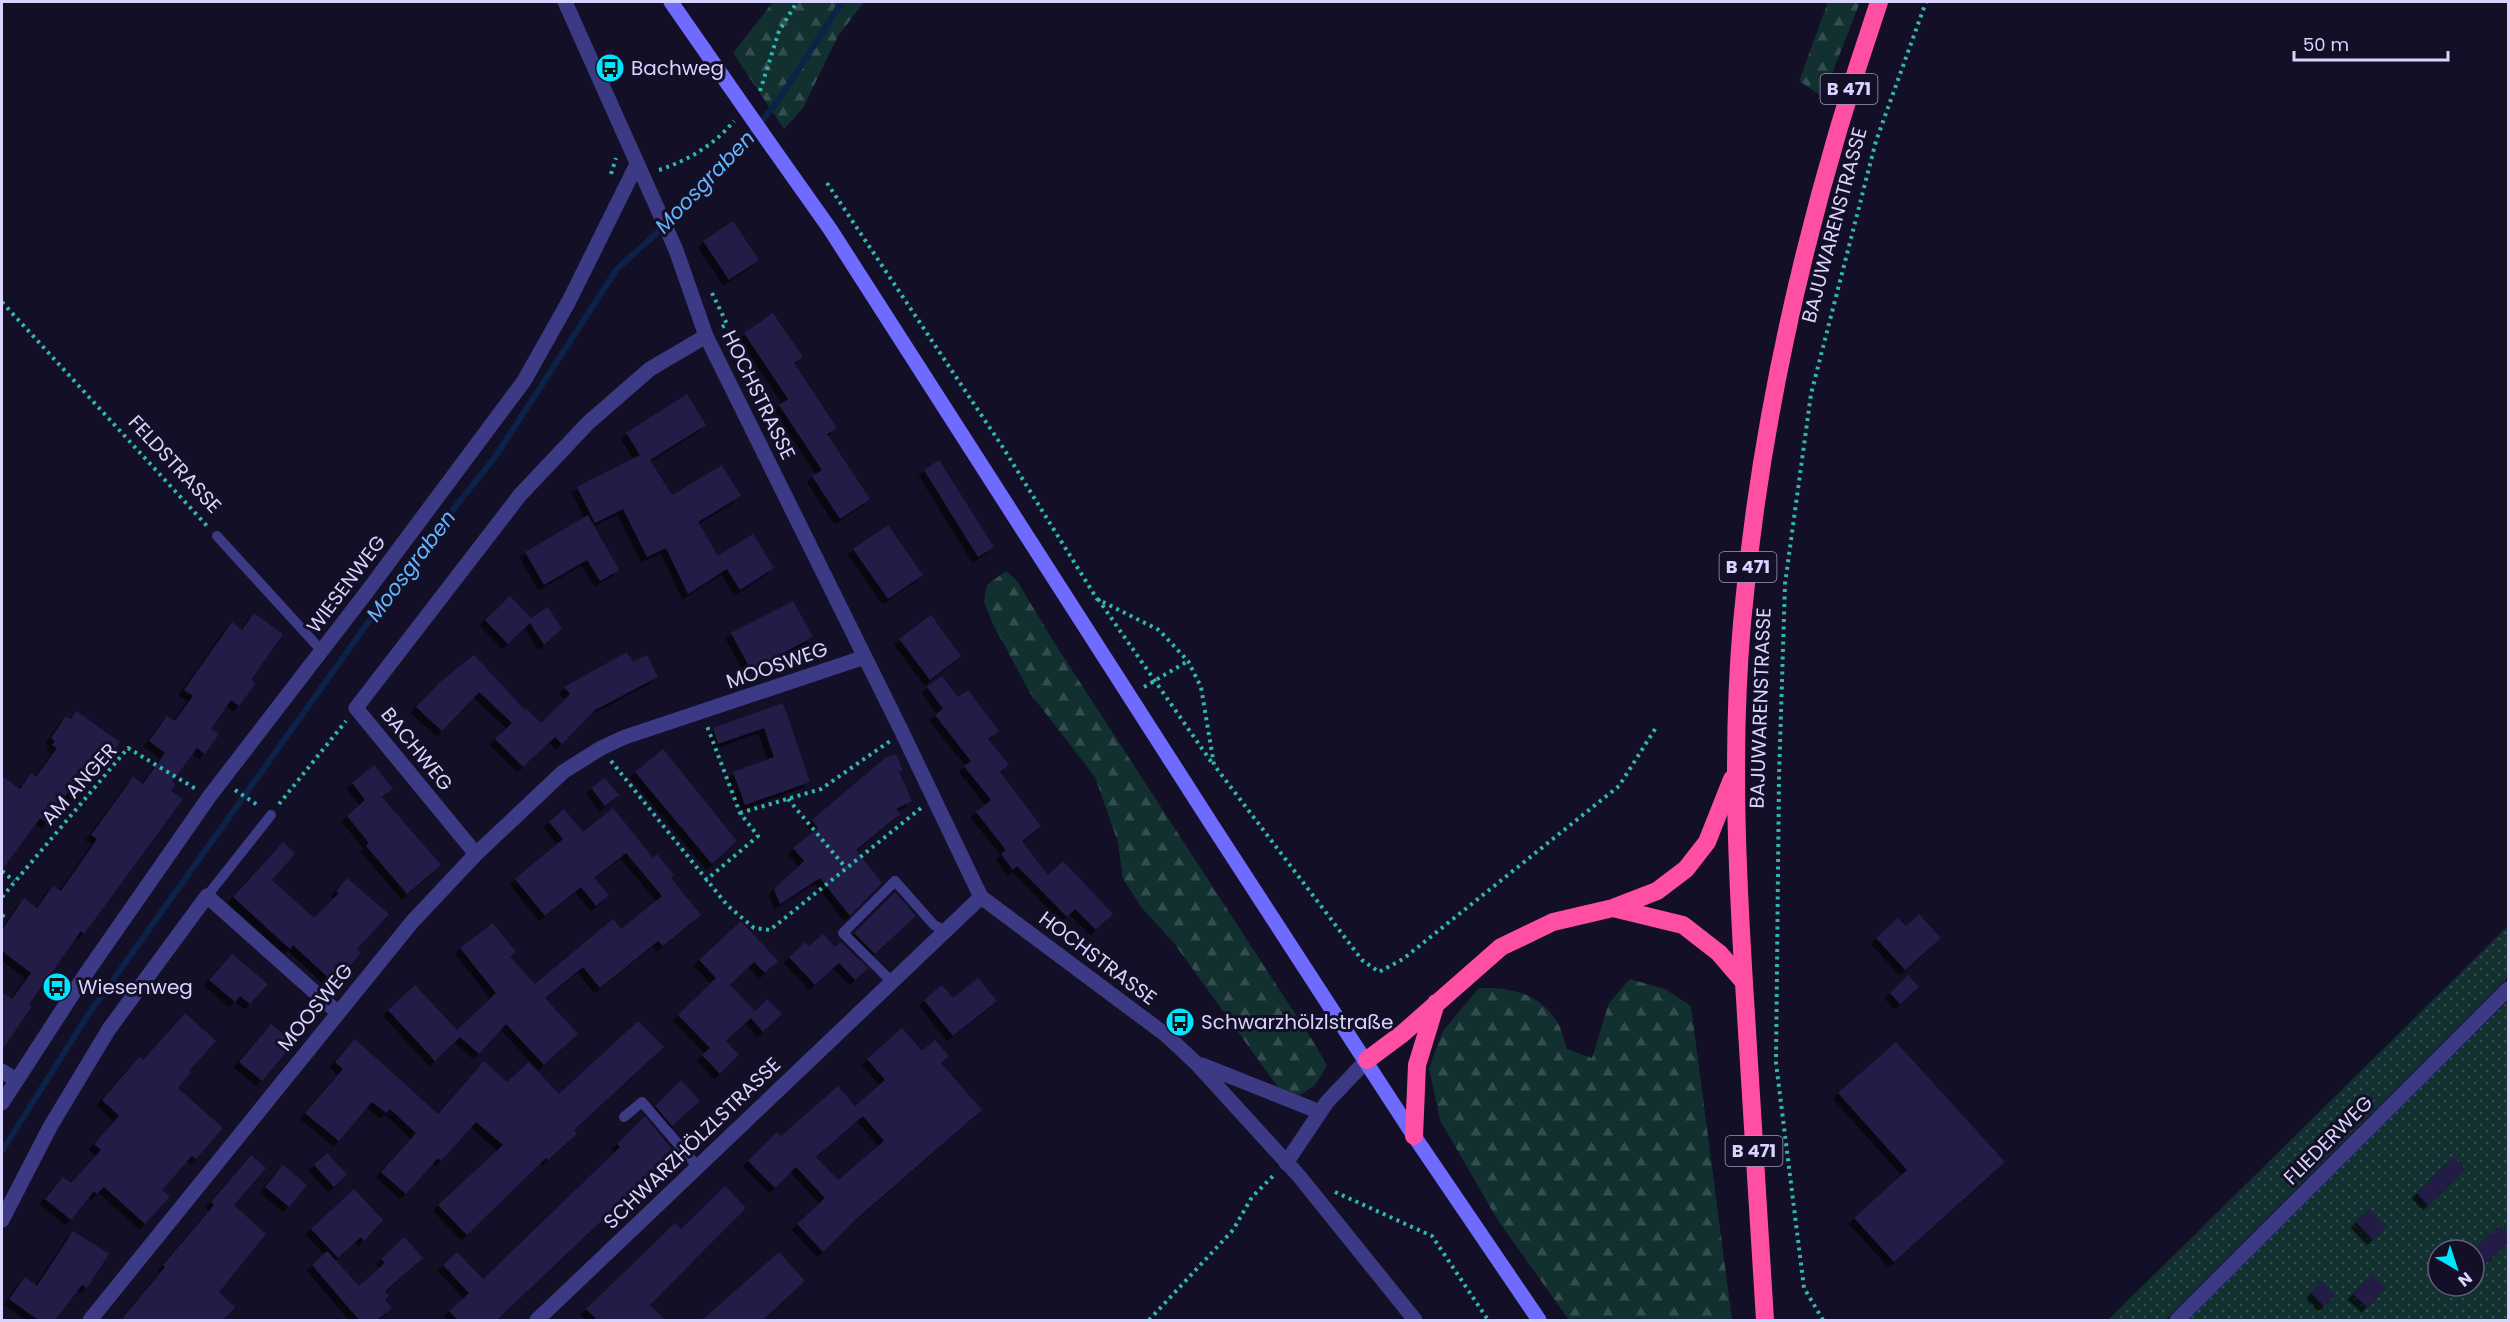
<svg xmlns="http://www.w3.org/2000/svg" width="2510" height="1322" font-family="Poppins,sans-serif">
	<defs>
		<pattern id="grass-dots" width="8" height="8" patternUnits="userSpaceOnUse" patternTransform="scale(1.5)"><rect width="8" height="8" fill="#12302f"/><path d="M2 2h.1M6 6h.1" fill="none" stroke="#344d4e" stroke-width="1.8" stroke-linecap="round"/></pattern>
		<pattern id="forest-firs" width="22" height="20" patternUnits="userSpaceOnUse" patternTransform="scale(1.5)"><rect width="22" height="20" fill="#12302f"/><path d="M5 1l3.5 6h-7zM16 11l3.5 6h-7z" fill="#344d4e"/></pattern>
		<filter id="shadow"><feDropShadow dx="-5.5" dy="5.5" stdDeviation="0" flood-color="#0009"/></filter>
	</defs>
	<rect width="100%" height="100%" fill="#130f26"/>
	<!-- grass -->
	<path fill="url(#grass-dots)" fill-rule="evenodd" d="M2508,926V977L2165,1320H2108Z
		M2508,1001V1320H2187L2385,1121ZM2438,1250H2474V1286H2438Z"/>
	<!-- forest -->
	<path fill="url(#forest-firs)" d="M773,2H864L838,36L803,108L784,129L733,53Z
		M1828,2H1860L1823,97L1799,81Z
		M1006,571L1017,581L1057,647L1316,1046L1327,1066L1315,1085L1300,1095L1280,1090L1174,943L1142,908L1123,879L1118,842L1095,777L1030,693L993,624L984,602L987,585Z
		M1630,979L1665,989L1691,1006L1732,1320H1569L1497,1219L1440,1120L1429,1068L1443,1031L1479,988C1511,987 1539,993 1557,1022C1562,1029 1564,1041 1567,1049L1592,1058L1609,1003Z"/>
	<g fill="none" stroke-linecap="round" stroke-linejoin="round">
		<!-- stream -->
		<path stroke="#0c2248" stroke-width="6" d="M2,1151L88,1015L409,565L495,457L617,269L689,204L731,159L778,101L842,2"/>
	</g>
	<!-- building -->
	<path fill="#241b47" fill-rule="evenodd" filter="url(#shadow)" d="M733,221L759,260L729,280L703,241Z
		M773,313L803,357L794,363L837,428L827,434L870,499L840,519L812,476L822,470L779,405L788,399L744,333Z
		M687,394L706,425L650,460L672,495L722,465L741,496L698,522L718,556L753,534L774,568L740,590L727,569L688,594L666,548L647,557L623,509L595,523L577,487L640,455L626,433Z
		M939,460L994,547L978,557L924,470Z
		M588,515L619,570L600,581L587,560L544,585L525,552Z
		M888,525L923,575L888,599L853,549Z
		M510,596L531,618L548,607L562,629L544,645L530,623L508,644L485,620Z
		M793,601L813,637L751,670L731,633Z
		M254,613L283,634L251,680L256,683L239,706L231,700L211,729L219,734L205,754L197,748L172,782L175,784L171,791L183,799L84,934L81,931L29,1004L32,1006L2,1050V992L12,999L31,973L2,951V930L24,898L37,908L53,886L61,891L97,839L91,835L133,777L143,784L165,753L149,741L167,716L175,721L193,696L184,690L232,622L242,630Z
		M931,615L961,656L930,680L899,639Z
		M627,652L633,662L647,655L658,677L595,710L562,744L555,737L523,767L495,739L512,723L479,692L442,731L416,707L440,682L474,655L525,710L526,708L541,723L570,694L564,687Z
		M942,676L958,697L968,690L999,731L988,739L1009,765L1000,772L1041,826L1022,841L1048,875L1063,861L1113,914L1096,930L1075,909L1067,917L1017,866L1013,870L1001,854L1006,850L976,812L991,800L964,766L971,761L935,715L943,709L927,687Z
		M783,703L810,782L745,805L733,772L774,757L764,728L718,744L713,728Z
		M76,711L120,742L111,755L106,752L75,797L68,792L47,823L40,818L2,870V776L20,789L31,773L36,777L57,748L52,745L55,741L51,738L66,716L71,719Z
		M663,749L737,841L712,864L635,772Z
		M896,754L903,770L899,772L912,801L896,809L900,814L856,850L882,883L850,916L820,878L780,904L774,889L804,861L793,848L818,828L812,820L885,758Z
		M374,765L393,789L382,797L441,865L407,894L366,846L369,843L347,816L365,800L352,783Z
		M605,778L619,795L605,806L591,788Z
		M613,808L653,858L657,854L674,875L671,878L701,915L663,946L658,941L600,988L583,967L545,998L578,1034L544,1065L506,1024L479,1054L460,1037L435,1061L388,1010L415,985L457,1030L496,993L460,948L493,923L516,952L510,957L535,984L613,919L621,929L662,896L626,853L594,878L609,895L596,906L581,887L545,916L515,879L563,839L549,822L564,809L583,832Z
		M283,842L295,854L272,880L314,918L339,893L336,891L347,878L389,914L357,949L361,953L334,983L293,945L290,949L233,897Z
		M895,892L916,916L875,954L854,933Z
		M1919,914L1941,938L1905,970L1876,938L1898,918L1906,926Z
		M741,921L778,961L765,973L754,962L730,985L755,1011L767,999L782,1014L763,1032L751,1018L726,1041L739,1055L720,1074L702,1055L710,1048L678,1015L716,978L699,960Z
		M823,934L835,947L841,942L868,968L855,980L839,963L815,985L789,957L805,942L809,946Z
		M232,954L268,984L250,1004L240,996L235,1002L209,980Z
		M1908,975L1919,987L1900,1004L1890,993Z
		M978,978L997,1001L953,1036L924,1000L942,985L953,998Z
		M185,1013L216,1041L189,1071L191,1072L178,1088L223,1128L196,1159L192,1156L162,1190L170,1197L145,1224L104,1187L97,1194L94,1191L71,1220L45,1199L63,1177L71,1183L101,1150L94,1144L119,1116L102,1100L139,1057L143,1060Z
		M638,1021L664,1047L574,1130L577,1134L548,1160L546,1158L467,1235L438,1205L503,1145L476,1122L441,1161L438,1158L406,1194L381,1172L416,1133L390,1109L386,1113L372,1102L339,1141L305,1113L343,1069L335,1062L355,1039L438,1114L484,1061L507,1082L529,1062L559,1094Z
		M271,1024L294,1043L262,1081L239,1062Z
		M902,1028L922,1051L935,1040L949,1056L941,1063L982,1110L855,1220L823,1252L797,1224L825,1198L796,1167L775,1188L748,1161L777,1132L781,1136L838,1086L855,1106L885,1080L867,1059ZM863,1116L884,1141L838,1180L816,1157Z
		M1896,1042L2005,1162L1894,1262L1854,1218L1907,1170L1838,1093Z
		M681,1080L700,1101L672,1126L655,1106Z
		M645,1116L674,1152L497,1320H458L449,1311L469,1293L443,1265L457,1252L483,1279L620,1147L617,1144Z
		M327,1153L347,1174L334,1187L314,1165Z
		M251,1155L266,1168L234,1205L266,1234L219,1292L235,1307L223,1320H121L165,1267L163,1265L214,1205L211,1202Z
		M2454,1157L2465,1169L2428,1205L2417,1193Z
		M283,1165L307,1185L289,1207L265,1187Z
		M725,1186L746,1208L650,1305L665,1320H597L586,1309L675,1223L681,1229Z
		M354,1189L383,1220L364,1241L361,1237L338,1258L311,1229Z
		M2369,1209L2386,1226L2373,1240L2356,1222Z
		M2500,1226L2508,1235V1243L2474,1274V1249Z
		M73,1231L109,1254L87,1288L82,1285L55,1320H38L9,1299L25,1277L37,1286Z
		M404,1237L423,1258L385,1291L389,1296L385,1300L392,1308L377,1320H359L312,1265L327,1251L359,1286L385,1263L381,1259Z
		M779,1252L805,1281L763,1320H702Z
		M2372,1275L2385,1289L2367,1307L2353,1294Z
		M2322,1282L2335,1295L2324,1306L2311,1293Z"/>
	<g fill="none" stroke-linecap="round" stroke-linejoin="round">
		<!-- path -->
		<path stroke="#2fb8b0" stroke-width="4" stroke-dasharray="3 4.5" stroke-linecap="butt" d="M760,91L779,31L797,2
			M659,170C689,160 714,145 734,121
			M611,174L616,158
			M827,183L1002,446L1097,599L1159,630L1188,661L1201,687L1214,765L1362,960L1379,972L1403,959L1619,786L1657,726
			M712,293L727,324L722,327
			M2,302L208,527
			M1098,599L1212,763
			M1144,687L1188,661
			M611,761L727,905L754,928L770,930L921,808
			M235,790L259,806
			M788,799L846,868
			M279,804L346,721
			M740,813L821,789L890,741
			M2,871L14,881
			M705,881L758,836L740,813L707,726
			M2,897L128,748L196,789
			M2,915L5,918
			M1335,1192L1432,1236L1488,1320
			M1149,1320L1233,1230L1252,1197L1275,1174
			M1823,1320L1804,1288L1776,1063L1779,777L1785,584L1811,394L1876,141L1926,2"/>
		<!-- lane -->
		<path stroke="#3d3a85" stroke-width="10" d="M217,536L322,651
			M207,896L271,815
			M892,982L843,933L895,881L934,925L946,931
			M624,1117L642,1102L698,1167"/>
		<!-- street -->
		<path stroke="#3d3a85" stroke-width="15" d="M565,2L676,250L706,336L902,732L981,897L1166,1035L1196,1063L1299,1176L1415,1320
			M476,854L356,708L520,495L588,423L650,369L706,336
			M1202,1065L1320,1112
			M2,1071L16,1080
			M2,1103L85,975L209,797L366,593L524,381L569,301L637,164
			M1286,1163L1327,1102L1367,1060
			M2,1220L50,1127L109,1029L207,896L337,1012
			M90,1320L412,922L476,854L563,772L601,748L625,737L865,657
			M537,1320L981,897
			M2177,1320L2508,989"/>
		<!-- secondary -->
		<path stroke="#6f6bff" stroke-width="15" d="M671,2L728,84
			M772,147L830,229L1214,828L1414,1136L1539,1320"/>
		<!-- highway -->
		<path stroke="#ff4fa3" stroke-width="18" d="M1613,908L1683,925L1719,953L1744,982
			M1367,1060L1402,1034L1501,947L1553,922L1613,908L1657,891L1686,869L1707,842L1732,779
			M1414,1136L1417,1065L1436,1003
			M1765,1320C1758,1213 1752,1106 1745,999C1737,874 1731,748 1742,623C1761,410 1810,204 1879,2"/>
		<!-- secondary-bridge -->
		<path stroke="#6f6bff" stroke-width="15" d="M728,84L772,147"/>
	</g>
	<!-- icons -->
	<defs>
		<g id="bus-disc" transform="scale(1.5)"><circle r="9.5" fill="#00e5ff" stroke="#130f26"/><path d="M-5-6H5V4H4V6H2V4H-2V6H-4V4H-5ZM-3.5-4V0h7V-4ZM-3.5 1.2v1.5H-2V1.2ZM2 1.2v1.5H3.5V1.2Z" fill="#111"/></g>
	</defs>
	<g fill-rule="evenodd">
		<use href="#bus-disc" x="610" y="68"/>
		<use href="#bus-disc" x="57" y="987"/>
		<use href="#bus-disc" x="1180" y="1022"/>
	</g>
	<g text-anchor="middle" stroke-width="6" stroke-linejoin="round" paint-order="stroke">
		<!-- shield labels -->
		<g fill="#130f26" stroke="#9e99be" stroke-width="1.5">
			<rect x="1820.5" y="74" width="57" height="30" rx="4.5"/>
			<rect x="1719.5" y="552" width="57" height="30" rx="4.5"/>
			<rect x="1725.5" y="1136" width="57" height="30" rx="4.5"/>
		</g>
		<g font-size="18" font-weight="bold" fill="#d9d4ff">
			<text x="1849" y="95">B 471</text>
			<text x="1748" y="573">B 471</text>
			<text x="1754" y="1157">B 471</text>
		</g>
		<!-- poi labels -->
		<g font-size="20" fill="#d9d4ff" stroke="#130f26" text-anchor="start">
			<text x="631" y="75">Bachweg</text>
			<text x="78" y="994">Wiesenweg</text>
			<text x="1201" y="1029">Schwarzhölzlstraße</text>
		</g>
		<!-- street labels -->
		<g font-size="20" fill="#d9d4ff" stroke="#130f26">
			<text transform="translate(1834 225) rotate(-75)" y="7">BAJUWARENSTRASSE</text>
			<text transform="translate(759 395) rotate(64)" y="7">HOCHSTRASSE</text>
			<text transform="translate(175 464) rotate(47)" y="7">FELDSTRASSE</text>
			<text transform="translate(346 584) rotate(-53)" y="7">WIESENWEG</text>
			<text transform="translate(777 665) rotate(-19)" y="7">MOOSWEG</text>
			<text transform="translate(1760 708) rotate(-88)" y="7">BAJUWARENSTRASSE</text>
			<text transform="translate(417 749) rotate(51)" y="7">BACHWEG</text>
			<text transform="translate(79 784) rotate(-48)" y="7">AM ANGER</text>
			<text transform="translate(1098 958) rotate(37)" y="7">HOCHSTRASSE</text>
			<text transform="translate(315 1007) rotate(-51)" y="7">MOOSWEG</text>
			<text transform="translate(2328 1140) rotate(-45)" y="7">FLIEDERWEG</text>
			<text transform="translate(692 1143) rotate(-44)" y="7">SCHWARZHÖLZLSTRASSE</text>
		</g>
		<!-- water labels -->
		<g font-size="21" font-style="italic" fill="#62b6ff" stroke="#130f26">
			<text transform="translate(705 182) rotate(-46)" y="7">Moosgraben</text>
			<text transform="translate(411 566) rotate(-53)" y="7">Moosgraben</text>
		</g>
	</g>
	<!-- border -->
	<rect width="2510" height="1322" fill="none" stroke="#d9d4ff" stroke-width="6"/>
	<!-- north arrow -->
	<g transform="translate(2456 1268) rotate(141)"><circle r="28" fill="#130f26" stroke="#625e7d" stroke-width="1.5"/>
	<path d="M0-4.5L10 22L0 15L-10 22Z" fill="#00e5ff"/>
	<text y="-9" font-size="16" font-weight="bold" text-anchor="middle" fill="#d9d4ff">N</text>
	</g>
	<!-- scale -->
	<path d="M2294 51v9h154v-9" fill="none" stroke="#d9d4ff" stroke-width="3"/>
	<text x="2303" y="51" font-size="18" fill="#d9d4ff" stroke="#130f26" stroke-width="4.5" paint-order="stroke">50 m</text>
</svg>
